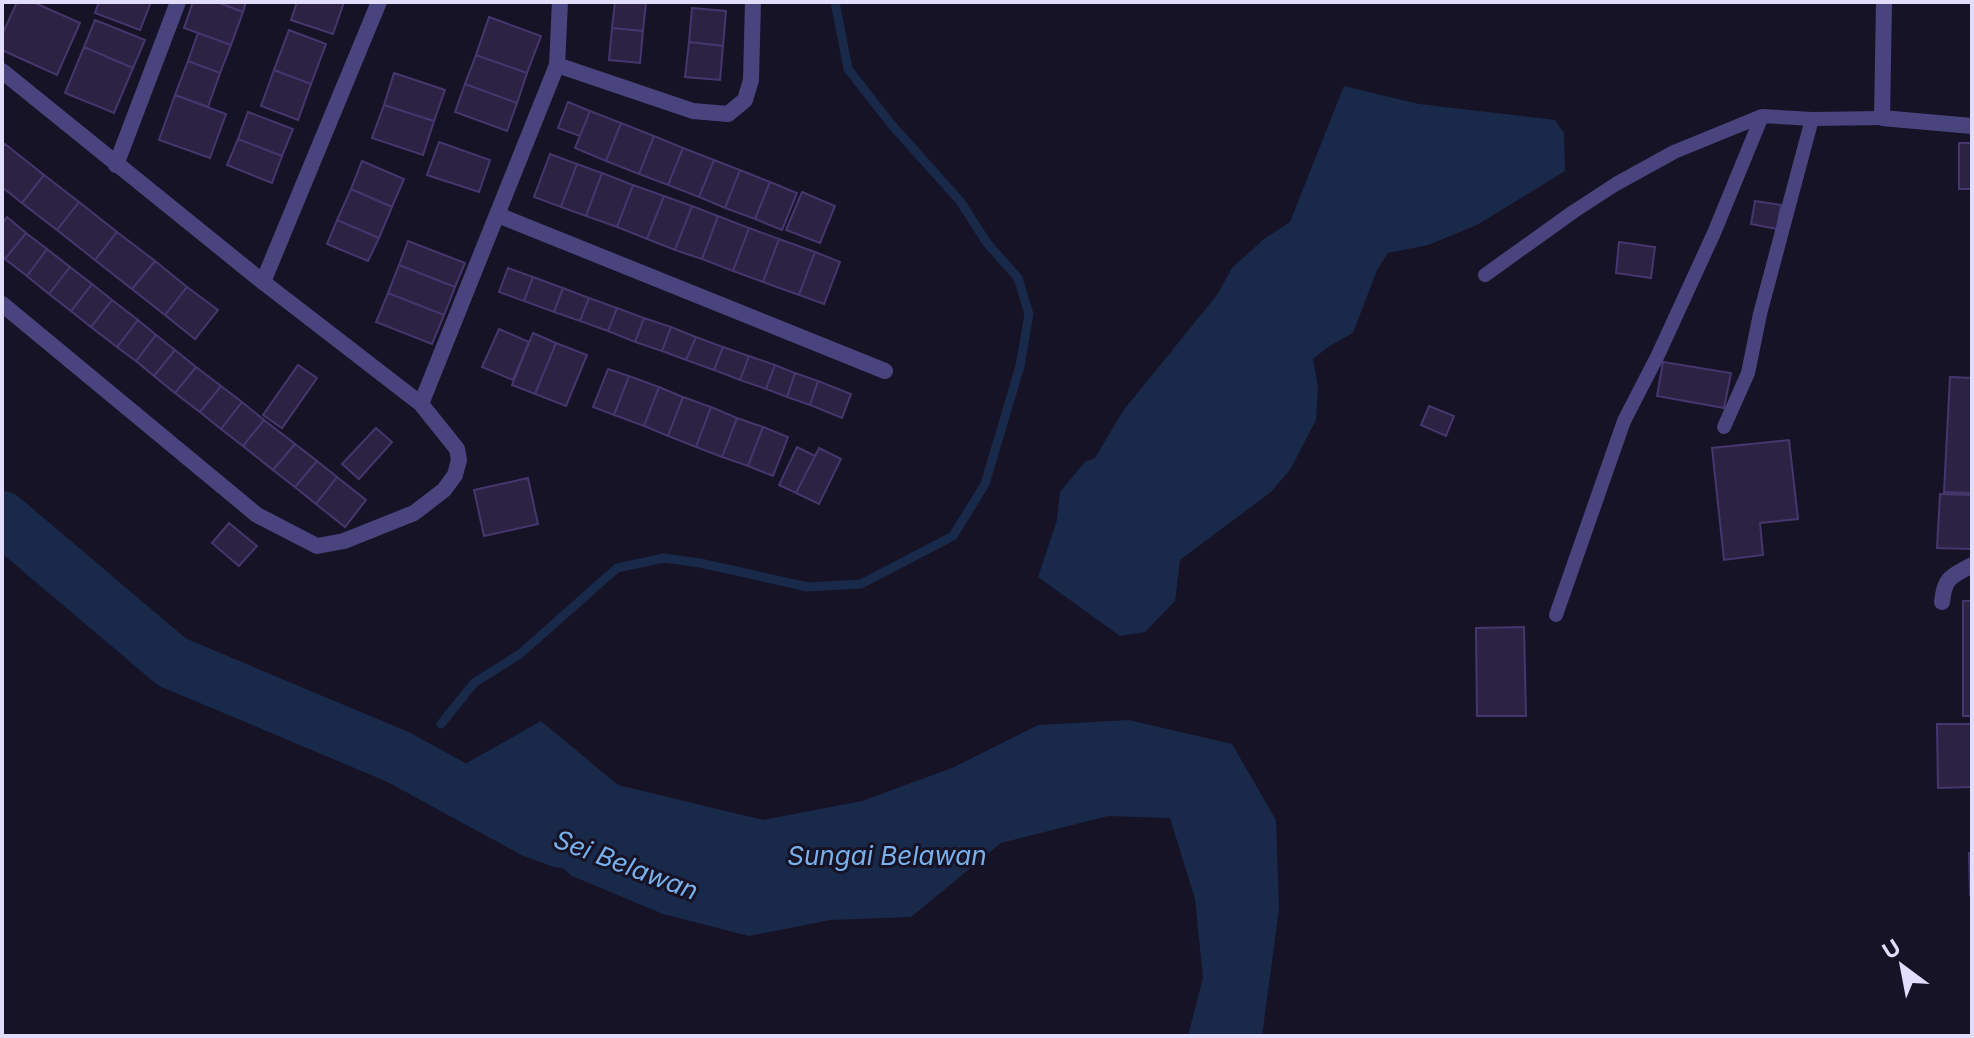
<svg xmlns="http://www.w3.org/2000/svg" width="1974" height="1038" font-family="Inter,sans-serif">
	<rect width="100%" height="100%" fill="#171326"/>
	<!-- water -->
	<path fill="#18294a" d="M1344,86L1419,104L1555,120L1564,133L1565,171L1477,225L1428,245L1388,253L1377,270L1353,333L1328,347L1313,359L1318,387L1316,420L1290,470L1271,492L1180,560L1175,601L1145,632L1120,636L1038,577L1057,520L1060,492L1085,462L1095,458L1123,411L1217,295L1232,268L1264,239L1290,222Z
		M1129,720L1232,744L1276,820L1279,909L1262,1036H1188L1203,978L1195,899L1170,818L1108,816L1001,843L911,917L830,920L749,936L663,914L572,876L451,772L541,721L618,785L763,820L862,801L952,768L1038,725Z"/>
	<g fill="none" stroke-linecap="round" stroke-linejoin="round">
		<!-- stream -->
		<path stroke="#18294a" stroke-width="9" d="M441,724L474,683L520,654L617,568L664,558L700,563L808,587L861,584L953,536L985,484L1020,366L1029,314L1018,278L987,243L960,201L891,124L848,69L835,2"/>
		<!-- river -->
		<path stroke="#18294a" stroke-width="54" d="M2,518L172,662L398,757L534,831L562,841"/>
	</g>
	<!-- building -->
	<path fill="#2b2244" stroke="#45376d" stroke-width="2" d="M17,2H33L80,23L57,75L2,50V35Z
		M99,2H151L140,30L95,13Z
		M193,2H217L243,12L231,45L184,28Z
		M217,2H246L243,12Z
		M297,2H344L333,34L291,20Z
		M615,2H646L643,31L612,28Z
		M692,8L726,11L723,46L689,42Z
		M489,17L541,36L527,73L476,55Z
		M95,20L145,40L133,68L84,47Z
		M612,28L643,31L640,63L609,60Z
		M289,30L326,44L311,84L274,70Z
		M198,33L231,45L220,73L188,61Z
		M689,42L723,46L720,80L685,77Z
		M84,47L133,68L114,113L65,93Z
		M476,55L527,73L517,103L465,84Z
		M188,61L220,73L208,107L175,95Z
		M274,70L311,84L298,120L261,106Z
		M394,73L445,90L434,121L384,105Z
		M465,84L517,103L507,131L455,112Z
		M175,95L226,114L210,158L159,140Z
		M568,102L590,111L580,136L558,128Z
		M384,105L434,121L423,155L372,138Z
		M590,111L621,123L606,161L575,148Z
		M248,112L293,129L282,156L238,139Z
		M621,123L654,136L639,174L606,161Z
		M654,136L683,148L668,185L639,174Z
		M238,139L282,156L272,183L227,165Z
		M439,142L490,160L479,192L427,175Z
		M1959,143H1972V189H1959Z
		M5,144L44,175L22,203L2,187V148Z
		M683,148L714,160L699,197L668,185Z
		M550,154L577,164L561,207L534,197Z
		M714,160L740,170L725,208L699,197Z
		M362,161L404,179L392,207L351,189Z
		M577,164L602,173L586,216L561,207Z
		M740,170L770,182L755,219L725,208Z
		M602,173L633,185L617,227L586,216Z
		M44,175L79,202L57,230L22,203Z
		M770,182L797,193L782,230L755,219Z
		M633,185L664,196L647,239L617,227Z
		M351,189L392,207L379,238L337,220Z
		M802,192L835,206L820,243L786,230Z
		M664,196L692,206L675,250L647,239Z
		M1755,201L1781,205L1777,229L1751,224Z
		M79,202L117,232L95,260L57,230Z
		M692,206L718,216L702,259L675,250Z
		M718,216L749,228L733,271L702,259Z
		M7,217L26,233L5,259L2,256V224Z
		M337,220L379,238L368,261L327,244Z
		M749,228L779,239L763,282L733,271Z
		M117,232L155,261L132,289L95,260Z
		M26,233L47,249L27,276L5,259Z
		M779,239L815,252L799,295L763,282Z
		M408,241L465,263L455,287L399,265Z
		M1619,242L1655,247L1651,278L1616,273Z
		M47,249L70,267L49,294L27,276Z
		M815,252L840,262L824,304L799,295Z
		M155,261L187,287L165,315L132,289Z
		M399,265L455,287L444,315L388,293Z
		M70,267L92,284L71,311L49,294Z
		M508,268L533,277L524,301L499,292Z
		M533,277L563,288L554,312L524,301Z
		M92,284L112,300L91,327L71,311Z
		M187,287L218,310L195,339L165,315Z
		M563,288L589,298L580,321L554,312Z
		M388,293L444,315L432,344L376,322Z
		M589,298L617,308L608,331L580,321Z
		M112,300L138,320L117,347L91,327Z
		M617,308L644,318L635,342L608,331Z
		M644,318L671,327L662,351L635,342Z
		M138,320L156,335L136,361L117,347Z
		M671,327L696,337L686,360L662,351Z
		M499,329L529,342L513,380L482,367Z
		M533,333L556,343L535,394L512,385Z
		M156,335L175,350L154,376L136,361Z
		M696,337L723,347L714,370L686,360Z
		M556,343L587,355L566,406L535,394Z
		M723,347L749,356L740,380L714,370Z
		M175,350L196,367L175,393L154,376Z
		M749,356L775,365L766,389L740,380Z
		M1663,362L1731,373L1724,408L1657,396Z
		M298,365L317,378L282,428L263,415Z
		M775,365L795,373L787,397L766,389Z
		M196,367L221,386L200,412L175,393Z
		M608,369L629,376L614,415L593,407Z
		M795,373L818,381L810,405L787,397Z
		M629,376L659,387L644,426L614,415Z
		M1950,377L1972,378V493L1944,492Z
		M818,381L851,394L842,418L810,405Z
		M221,386L242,402L221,429L200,412Z
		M659,387L683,397L668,436L644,426Z
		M683,397L711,407L696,447L668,436Z
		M242,402L264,420L243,446L221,429Z
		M1429,406L1454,416L1446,436L1421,425Z
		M711,407L737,418L722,457L696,447Z
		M737,418L763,427L748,466L722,457Z
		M264,420L295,444L273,470L243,446Z
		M763,427L788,437L773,476L748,466Z
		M376,428L392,442L359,479L342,464Z
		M1789,440L1798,519L1760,523L1763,555L1724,560L1712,448Z
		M295,444L317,461L295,487L273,470Z
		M797,447L815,456L796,493L779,485Z
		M819,448L841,459L819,504L796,493Z
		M317,461L337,477L316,504L295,487Z
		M337,477L366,500L345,527L316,504Z
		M528,478L538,524L484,536L474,490Z
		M1940,494L1972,495V549L1937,548Z
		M229,523L257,546L239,566L212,543Z
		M1963,601H1972V716H1963Z
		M1524,627L1526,716H1477L1476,628Z
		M1937,724H1972V787L1938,788Z
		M1969,853H1972V895H1970Z"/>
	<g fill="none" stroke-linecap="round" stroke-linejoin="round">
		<!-- service -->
		<path stroke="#4a447e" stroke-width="14" d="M1485,275L1573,212L1616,184L1674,152L1762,116L1812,119L1882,118
			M1724,427L1748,373L1760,314L1812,119
			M1556,615L1624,421L1658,355L1714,233L1762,116"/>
		<!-- minor -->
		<path stroke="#4a447e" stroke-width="16" d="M1884,2L1882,118L1972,126
			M557,65L560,2
			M2,71L263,282L421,404L457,449L459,460L455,475L444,490L414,513L344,541L317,546L257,515L2,304
			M116,165L178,2
			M498,215L885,371
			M263,282L379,2
			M421,404L557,65L693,111L728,114L745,100L751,80L753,2
			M1942,602C1945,576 1951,577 1972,565"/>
	</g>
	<g text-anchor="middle" stroke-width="6" stroke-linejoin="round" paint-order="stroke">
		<!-- water labels -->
		<g font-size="26" font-style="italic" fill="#78b0ec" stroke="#171326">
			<text x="887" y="865">Sungai Belawan</text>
			<text transform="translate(626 865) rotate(21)" y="9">Sei Belawan</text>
		</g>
	</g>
	<!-- border -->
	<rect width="1974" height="1038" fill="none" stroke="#e2ddfa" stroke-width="8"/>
	<!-- north arrow -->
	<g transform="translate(1902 966) rotate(328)" stroke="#171326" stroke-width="6" paint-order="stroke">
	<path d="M0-6L14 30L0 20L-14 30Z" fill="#e2ddfa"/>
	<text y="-12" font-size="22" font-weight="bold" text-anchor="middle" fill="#e2ddfa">U</text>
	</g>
</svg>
